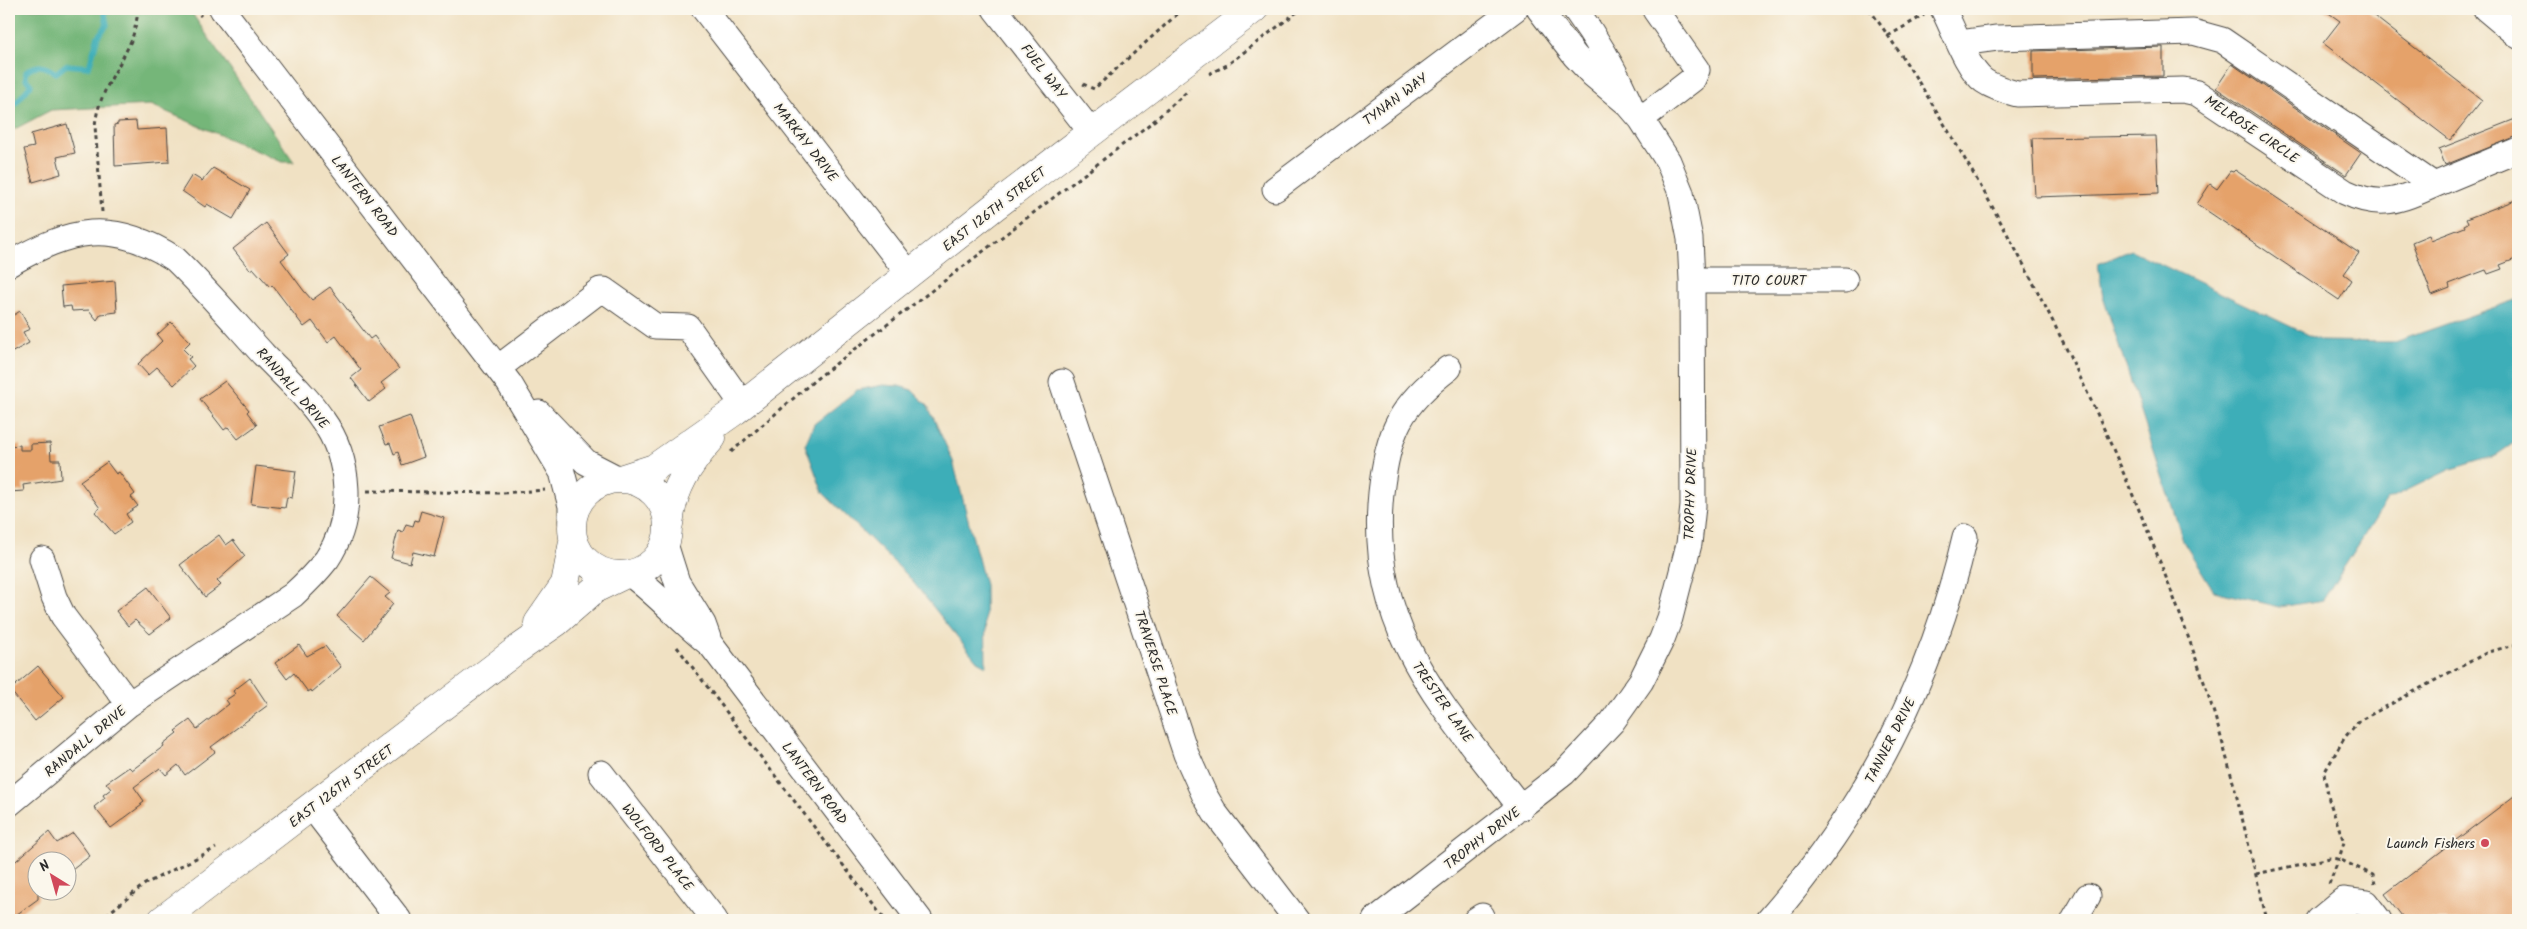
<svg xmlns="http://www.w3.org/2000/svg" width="2527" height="929" font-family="Kalam,sans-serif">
	<rect width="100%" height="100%" fill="#fbf7ec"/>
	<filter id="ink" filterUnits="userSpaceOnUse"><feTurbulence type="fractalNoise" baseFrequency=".02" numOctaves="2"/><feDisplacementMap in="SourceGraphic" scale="10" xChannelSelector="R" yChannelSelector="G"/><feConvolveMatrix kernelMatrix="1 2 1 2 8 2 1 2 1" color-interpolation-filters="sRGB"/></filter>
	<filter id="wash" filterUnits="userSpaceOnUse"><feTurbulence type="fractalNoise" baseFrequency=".0096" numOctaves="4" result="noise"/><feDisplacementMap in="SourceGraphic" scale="20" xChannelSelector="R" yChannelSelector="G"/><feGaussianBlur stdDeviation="1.12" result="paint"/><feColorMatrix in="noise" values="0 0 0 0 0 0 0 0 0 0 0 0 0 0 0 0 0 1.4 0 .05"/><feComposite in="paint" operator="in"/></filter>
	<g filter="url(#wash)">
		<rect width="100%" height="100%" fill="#f0e1c3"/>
		<!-- forest -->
		<path fill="#74b679" stroke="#507052" d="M9,9H189L294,162H282L151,105L51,110L9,132Z"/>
		<!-- water -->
		<path fill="#3eaeb8" stroke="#346c72" d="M2131,250L2321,341L2395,342L2518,299V440L2495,456L2451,469L2387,500L2323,600L2280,607L2214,591L2184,543L2103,297L2098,264Z
			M883,385L899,386L912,390L928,406L953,461L985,585L986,666L977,661L908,576L823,493L805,445L814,424L857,390Z"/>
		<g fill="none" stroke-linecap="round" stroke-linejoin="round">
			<!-- stream -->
			<path stroke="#3eaeb8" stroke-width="5.5" d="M9,106L15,104L31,85L26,79V72C38,63 44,65 56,73L66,65L89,67L98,36L107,25L104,9"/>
		</g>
		<g id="blocks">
			<!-- building -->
			<path fill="#e5a26a" d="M2323,9H2365L2482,100L2450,140L2323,43L2340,21Z
				M2163,47V76L2033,79V51Z
				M2232,64L2361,153L2346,175L2216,88Z
				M2518,118V136L2445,165L2439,149Z
				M136,121L137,130L167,128L169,162L115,166L114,125L118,124V122Z
				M67,124L75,153L57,157L61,174L33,182L24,149L34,147L31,134Z
				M2156,136L2159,193L2035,197L2032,138Z
				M213,168L250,190L233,219L207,204L205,207L182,191L192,175L202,181Z
				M2235,170L2359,253L2344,274L2352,280L2339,300L2197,204L2210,184L2217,189L2230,171L2233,172Z
				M2518,199V258L2500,265L2502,269L2488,274L2486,270L2449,284L2450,288L2432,295L2412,242L2429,235L2431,240L2465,227L2464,225L2468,223L2466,219Z
				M266,223L289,254L281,260L304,291L312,300L330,287L370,339L374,336L399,369L381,383L386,389L369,402L351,378L361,370L336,336L328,342L312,321L304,327L272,285L270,287L253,268L250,270L233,249Z
				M115,281L117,312L101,314L97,320L89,310L72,311L71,306L63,307L61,286Z
				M9,306L14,315L20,311L30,329L23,332L29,343L9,354Z
				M171,322L190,342L183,349L191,357L188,359L194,366L174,385L157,367L148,375L138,364L162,341L157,335Z
				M225,381L249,410L247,412L257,425L238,439L228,427L224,430L200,399Z
				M410,416L424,457L402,465L398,452L394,454L390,443L386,444L379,427Z
				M50,443L51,460H60L61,479L23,485L24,491L9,492V446L20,445V450H31V444Z
				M107,462L116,474L119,472L135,494L131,497L138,506L126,514L131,522L114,534L95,512L100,508L80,481Z
				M256,466L296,471L292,498L287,497L285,508L251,504Z
				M421,511L444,518L434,557L413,552L410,563L391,558L398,530L403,532L406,524L413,526L415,520L418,521Z
				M219,535L226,545L233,540L245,556L217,581L221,585L205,597L180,565Z
				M371,577L390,593L385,597L393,604L364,640L337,616Z
				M148,587L171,618L150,634L135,620L128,626L116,611Z
				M299,645L307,656L325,646L341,667L312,692L311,690L308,692L294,673L287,679L275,663Z
				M38,666L64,697L35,721L10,690Z
				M250,678L268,705L211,747L215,752L185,775L178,765L166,775L160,768L134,787L144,801L140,804L142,805L111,828L94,807L105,798L103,795L111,789L106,783L129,767L132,770L164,746L163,744L177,733L175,731L190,720L197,729L229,704L226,700L235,694L233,691Z
				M2518,793V920H2405L2385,894Z
				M49,832L57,843L73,833L90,856L68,873V862H38V899L9,920V867Z"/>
		</g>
	</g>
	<g filter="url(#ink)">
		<use href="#blocks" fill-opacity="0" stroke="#494642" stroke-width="1"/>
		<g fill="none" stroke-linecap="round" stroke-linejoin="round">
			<!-- minor casing -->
			<g stroke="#494642" stroke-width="27">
				<path id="minor" d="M222,9L509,383L562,472L571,506V521
					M704,9L909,274
					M995,9L1092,133
					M1575,9C1597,39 1614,68 1629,102
					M1943,9C1953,28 1967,69 1984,81C1994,88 2006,91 2017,94L2183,90L2197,93L2345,192C2381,209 2400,200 2434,185
					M2486,9L2518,36
					M1960,43L1997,38L2193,32L2222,40L2434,185L2518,150
					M1641,119L1693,79L1697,70L1655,10
					M1275,189L1515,9
					M9,264C70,229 112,218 175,259C206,289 234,322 263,354C283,375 306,395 322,419C351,459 355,517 327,559C317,572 305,584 293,595L129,704L9,804
					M1692,280H1845
					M498,368L600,290H604L655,326L688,327L743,405
					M1449,368C1400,405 1388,431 1381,493C1367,631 1444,707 1521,808
					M1062,382L1186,754L1204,794L1215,813L1297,920
					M539,413L586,462L617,478
					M665,544L677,582L703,624L708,638
					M42,559L54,597L63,616L129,704
					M630,574C660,596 682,623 711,645L920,920
					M601,773L715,920
					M313,808L399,920
					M1375,920L1564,773L1612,722L1641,681L1662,639L1670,618L1689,544L1693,506L1692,280L1690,239L1681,193L1668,161L1641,119L1629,105L1593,75L1575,56L1539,9
					M1476,920L1482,916
					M1769,920C1865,810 1932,680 1965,537
					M2074,920L2088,896
					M2319,920L2343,900L2366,903L2379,920"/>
			</g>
			<!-- major casing -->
			<g stroke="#494642" stroke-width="29">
				<path id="major" d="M623,478L654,468L735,411L994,207L1254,9
					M572 527a48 48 0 1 1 96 0a48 48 0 1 1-96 0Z
					M669,524C673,488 689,464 712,438
					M538,623L565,584L573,542
					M162,920L518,649L557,622L595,589L624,575"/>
			</g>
			<!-- path -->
			<path stroke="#494642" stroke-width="3" stroke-dasharray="4 4" stroke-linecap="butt" d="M194,9L201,16
				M1869,9C1912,67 1948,130 1984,192C2072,348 2146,512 2204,682C2230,760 2247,841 2267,920
				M1888,36L1924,15
				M1209,74L1227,65L1301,9
				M1083,84L1094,89L1183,9
				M102,212L95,126C98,94 117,72 130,43C135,33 136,20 139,9
				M731,452L816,379L1155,120L1189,90
				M367,491L502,493L545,490
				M677,647L885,920
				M2256,874L2330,858L2339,859L2373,875L2375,884
				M2329,884L2339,859L2344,842L2329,800L2324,773L2345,737L2359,721L2488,652L2518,644
				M100,920L145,884L216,848"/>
			<!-- minor -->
			<use href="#minor" stroke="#fff" stroke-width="25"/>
			<!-- major -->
			<use href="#major" stroke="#fff" stroke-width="28"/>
		</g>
	</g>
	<!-- markers -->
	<circle fill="#d1495b" stroke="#fbf7ec" stroke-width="2" cx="2485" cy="843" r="5"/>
	<g text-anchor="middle" stroke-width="4" stroke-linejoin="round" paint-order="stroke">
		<!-- street labels -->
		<g font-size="14" fill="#2b2b2b" stroke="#fbf7ec">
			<text transform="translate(1044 71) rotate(52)" y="5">FUEL WAY</text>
			<text transform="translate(1395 99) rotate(-37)" y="5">TYNAN WAY</text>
			<text transform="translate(2252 129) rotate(34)" y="5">MELROSE CIRCLE</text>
			<text transform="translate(806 142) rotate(52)" y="5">MARKAY DRIVE</text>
			<text transform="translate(365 196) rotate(52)" y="5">LANTERN ROAD</text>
			<text transform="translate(994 209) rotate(-38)" y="5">EAST 126TH STREET</text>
			<text x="1769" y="285">TITO COURT</text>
			<text transform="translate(293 388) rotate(49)" y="5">RANDALL DRIVE</text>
			<text transform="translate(1690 494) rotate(-88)" y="5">TROPHY DRIVE</text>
			<text transform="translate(1156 663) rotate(72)" y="5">TRAVERSE PLACE</text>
			<text transform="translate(1443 702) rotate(55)" y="5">TRESTER LANE</text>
			<text transform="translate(1890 740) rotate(-63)" y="5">TANNER DRIVE</text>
			<text transform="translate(85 741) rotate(-40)" y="5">RANDALL DRIVE</text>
			<text transform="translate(815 783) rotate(53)" y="5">LANTERN ROAD</text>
			<text transform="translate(341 786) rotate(-37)" y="5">EAST 126TH STREET</text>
			<text transform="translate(1482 838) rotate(-38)" y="5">TROPHY DRIVE</text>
			<text transform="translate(658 847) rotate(52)" y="5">WOLFORD PLACE</text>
		</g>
		<!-- poi labels -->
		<g font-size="14" fill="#2b2b2b" stroke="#fbf7ec" text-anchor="end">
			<text x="2475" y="848">Launch Fishers</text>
		</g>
	</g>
	<!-- margin -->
	<rect width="2527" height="929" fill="none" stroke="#fbf7ec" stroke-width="30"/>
	<!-- north arrow -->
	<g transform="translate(52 876) rotate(323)"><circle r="24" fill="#fbf7ec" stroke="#a8a59f"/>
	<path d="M0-4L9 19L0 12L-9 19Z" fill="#d1495b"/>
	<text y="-8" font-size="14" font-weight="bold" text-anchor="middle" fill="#2b2b2b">N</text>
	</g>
</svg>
